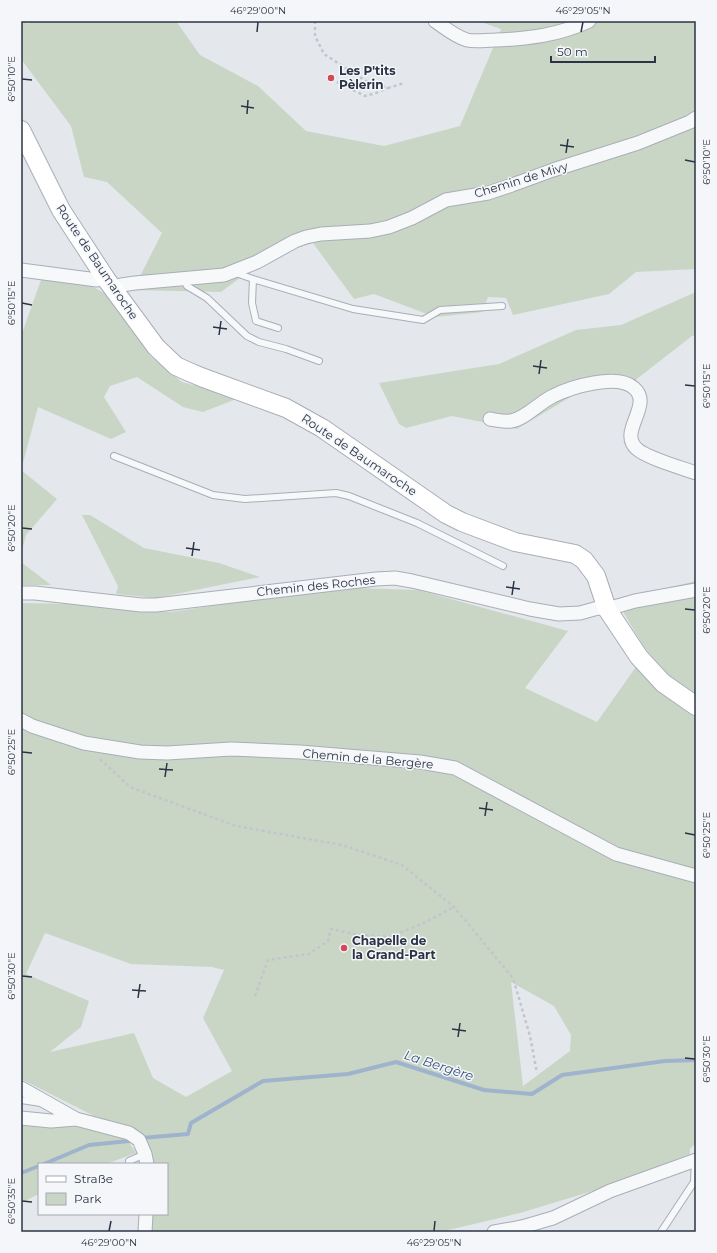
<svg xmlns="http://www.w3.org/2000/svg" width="717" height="1253" font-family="Montserrat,sans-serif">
	<rect width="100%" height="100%" fill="#e4e7ec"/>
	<!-- green -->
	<path fill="#c9d6c5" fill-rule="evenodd" d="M21,21H26L28,24L33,21H176L200,55L258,86L306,131L384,146L460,126L501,29L478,21H696V269L636,272L609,294L513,315L506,298L488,297L483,312L435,317L374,294L354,299L313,243L268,257L221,292L133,290L162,233L107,182L84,177L71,126L21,59Z
		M41,280L86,283L108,295L150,356L182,382L239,398L203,412L183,407L137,377L110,386L104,397L126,432L111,439L38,407L21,470V336Z
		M696,292V335L692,336L629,385L594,383L517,429L452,416L406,428L399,424L379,383L499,364L576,330L621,325Z
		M21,470L57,499L26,535L21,554Z
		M82,515H90L144,548L219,563L260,577L156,598L116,594L118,586Z
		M21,562L51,585H21Z
		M696,581V1143L690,1149V1154L606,1187L520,1213L440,1232H150L151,1214H167V1164H151L133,1130L96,1117L21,1079V603L72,604L171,612L285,595L357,588L418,590L568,631L525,688L597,722L638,664L675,682L644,647L616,600ZM45,933L131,964L212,967L224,970L203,1018L232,1071L186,1097L153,1078L134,1033L50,1052L81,1027L89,1001L26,974ZM511,982L554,1006L571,1035L570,1051L523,1086Z
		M74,1125L126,1138L136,1153L106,1164H39V1194L21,1203V1126Z"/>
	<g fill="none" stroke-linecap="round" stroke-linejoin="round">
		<!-- stream -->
		<path stroke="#9fb4cc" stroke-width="4" d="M142,1138L188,1134L191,1123L263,1081L348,1074L396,1062L484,1090L532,1094L562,1075L665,1061L696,1060
			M44,1164L89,1145L129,1141
			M21,1173L39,1166"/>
		<!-- lane casing -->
		<g stroke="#a9aeb7" stroke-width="8">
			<path id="lane" d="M236,273L253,279
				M183,278L187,286L207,298L247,336L259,342L286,349L319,361
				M278,328L256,321L252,303L253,279L353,309L423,320L440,310L502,306
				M114,456L213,495L245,499L336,493L349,496L417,523L503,566
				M21,1100L41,1103
				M129,1164V1161L145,1154
				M661,1232L694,1182L695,1160"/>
		</g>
		<!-- street casing -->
		<g stroke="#a9aeb7" stroke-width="15">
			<path id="street" d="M435,21C445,28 456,37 467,40C476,42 486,40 495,40C528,39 559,35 589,21
				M21,270L97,280L105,276
				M114,288L121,285L135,283L224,275L257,262L295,241L306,237L321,234L370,231L389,227L412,218L446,200L488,193L512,185L553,170L638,143L690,122L696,118
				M490,419C496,420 505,422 511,421C525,419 540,402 553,396C571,387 617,373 634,388C654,405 617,432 637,449C647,458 682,468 696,473
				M21,593H35L141,605H156L376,579L395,578L412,581L530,609L559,614L580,613L598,608L607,609L635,601L696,590
				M21,720L32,726L84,743L140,752L167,753L231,749L300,752L420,762L455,768L616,854L696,876
				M21,1088L76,1119
				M21,1118L51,1121L76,1119L129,1133L139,1140L145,1154L147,1164
				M145,1232L146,1214
				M494,1232L522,1227L553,1218L610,1191L696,1160"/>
		</g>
		<!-- secondary casing -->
		<g stroke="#a9aeb7" stroke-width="20">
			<path id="secondary" d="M21,130L61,210L106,279L156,347L176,366L187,371L201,377L286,408L322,428L446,514L462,522L515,542L575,554L584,560L596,576L607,609L639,657L663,683L696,706"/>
		</g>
		<!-- path -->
		<path stroke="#c2c5cb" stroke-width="2.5" stroke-dasharray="3 3" stroke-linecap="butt" d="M315,21V36L324,54L366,81L388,88L404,83
			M337,82L365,96L376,93L388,88
			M100,759L130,787L236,826L342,845L402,865L454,907L513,978L530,1036L537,1073
			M255,996L268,960L309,954L328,941L331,929L358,935L389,937L422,924L454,907"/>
		<!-- lane -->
		<use href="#lane" stroke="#f7f8fa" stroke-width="6"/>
		<!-- street -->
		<use href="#street" stroke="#f7f8fa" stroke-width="13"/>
		<!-- secondary -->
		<use href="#secondary" stroke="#fff" stroke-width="18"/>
	</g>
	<!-- ticks -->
	<path fill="none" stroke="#2b3445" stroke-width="1.5" d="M257,32L258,22M581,32L583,22M22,79L32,80M241,106L254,108M247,114L248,100M560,145L574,147M566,153L568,139M685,160L695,162M22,303L32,305M213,327L227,329M219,335L221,321M533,366L547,368M539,374L541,360M685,385L695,386M22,528L32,529M186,548L200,550M192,556L194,542M506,587L520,589M512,595L514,581M685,609L695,610M22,752L32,753M159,769L173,770M165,777L167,763M479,808L493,810M485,816L487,802M685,833L695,835M22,976L32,977M132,990L146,991M138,998L140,984M452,1029L466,1031M458,1037L460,1023M685,1058L695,1059M22,1201L32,1202M109,1231L111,1221M434,1231L435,1221"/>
	<!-- markers -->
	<g fill="#d1495b" stroke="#f4f6f9" stroke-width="1.5">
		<circle cx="331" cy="78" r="4"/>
		<circle cx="344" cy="948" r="4"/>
	</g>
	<g text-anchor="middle" stroke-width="3" stroke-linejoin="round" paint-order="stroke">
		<!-- poi labels -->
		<g font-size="12" font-weight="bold" fill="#2b3445" stroke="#f4f6f9" text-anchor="start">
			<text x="339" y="75">Les P'tits<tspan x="339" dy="14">Pèlerin</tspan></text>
			<text x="352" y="945">Chapelle de<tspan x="352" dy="14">la Grand-Part</tspan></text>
		</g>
		<!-- street labels -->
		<g font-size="12" fill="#2b3445" stroke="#f4f6f9">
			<text transform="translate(521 180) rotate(-17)" y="4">Chemin de Mivy</text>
			<text transform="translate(97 262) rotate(56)" y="4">Route de Baumaroche</text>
			<text transform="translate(359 455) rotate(34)" y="4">Route de Baumaroche</text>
			<text transform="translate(316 586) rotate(-6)" y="4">Chemin des Roches</text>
			<text transform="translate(368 759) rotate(5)" y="4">Chemin de la Bergère</text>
		</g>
		<!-- water labels -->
		<g font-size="13" font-style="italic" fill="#34527a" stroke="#f4f6f9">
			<text transform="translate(439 1065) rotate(18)" y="5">La Bergère</text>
		</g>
	</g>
	<!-- border -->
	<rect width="717" height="1253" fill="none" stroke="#f4f6f9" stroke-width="44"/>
	<!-- legend -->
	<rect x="38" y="1163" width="130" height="52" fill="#f4f6f9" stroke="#a4a8b1"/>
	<rect x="46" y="1176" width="20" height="6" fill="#ffffff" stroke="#a4a8b1"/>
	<text x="74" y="1183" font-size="12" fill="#2b3445">Straße</text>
	<rect x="46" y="1193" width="20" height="12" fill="#c9d6c5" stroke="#a4a8b1"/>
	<text x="74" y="1203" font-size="12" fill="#2b3445">Park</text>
	<!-- scale -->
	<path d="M551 56v6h104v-6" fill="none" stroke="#2b3445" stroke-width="2"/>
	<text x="557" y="56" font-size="12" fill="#2b3445" stroke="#f4f6f9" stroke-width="3" paint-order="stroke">50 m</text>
	<rect x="22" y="22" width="673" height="1209" fill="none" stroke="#2b3445" stroke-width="1.5"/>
	<g font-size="10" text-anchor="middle" fill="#2b3445">
		<text x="258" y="14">46°29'00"N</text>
		<text x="583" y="14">46°29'05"N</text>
		<text transform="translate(11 79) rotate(-90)" y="4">6°50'10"E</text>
		<text transform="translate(706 162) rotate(-90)" y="4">6°50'10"E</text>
		<text transform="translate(11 303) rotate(-90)" y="4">6°50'15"E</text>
		<text transform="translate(706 386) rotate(-90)" y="4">6°50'15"E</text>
		<text transform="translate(11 528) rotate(-90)" y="4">6°50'20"E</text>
		<text transform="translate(706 610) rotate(-90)" y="4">6°50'20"E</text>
		<text transform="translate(11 752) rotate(-90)" y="4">6°50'25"E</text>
		<text transform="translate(706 835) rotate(-90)" y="4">6°50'25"E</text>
		<text transform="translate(11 976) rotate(-90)" y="4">6°50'30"E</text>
		<text transform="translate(706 1059) rotate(-90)" y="4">6°50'30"E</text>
		<text transform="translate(11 1201) rotate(-90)" y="4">6°50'35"E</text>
		<text x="109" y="1246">46°29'00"N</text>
		<text x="434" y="1246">46°29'05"N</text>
	</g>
</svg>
